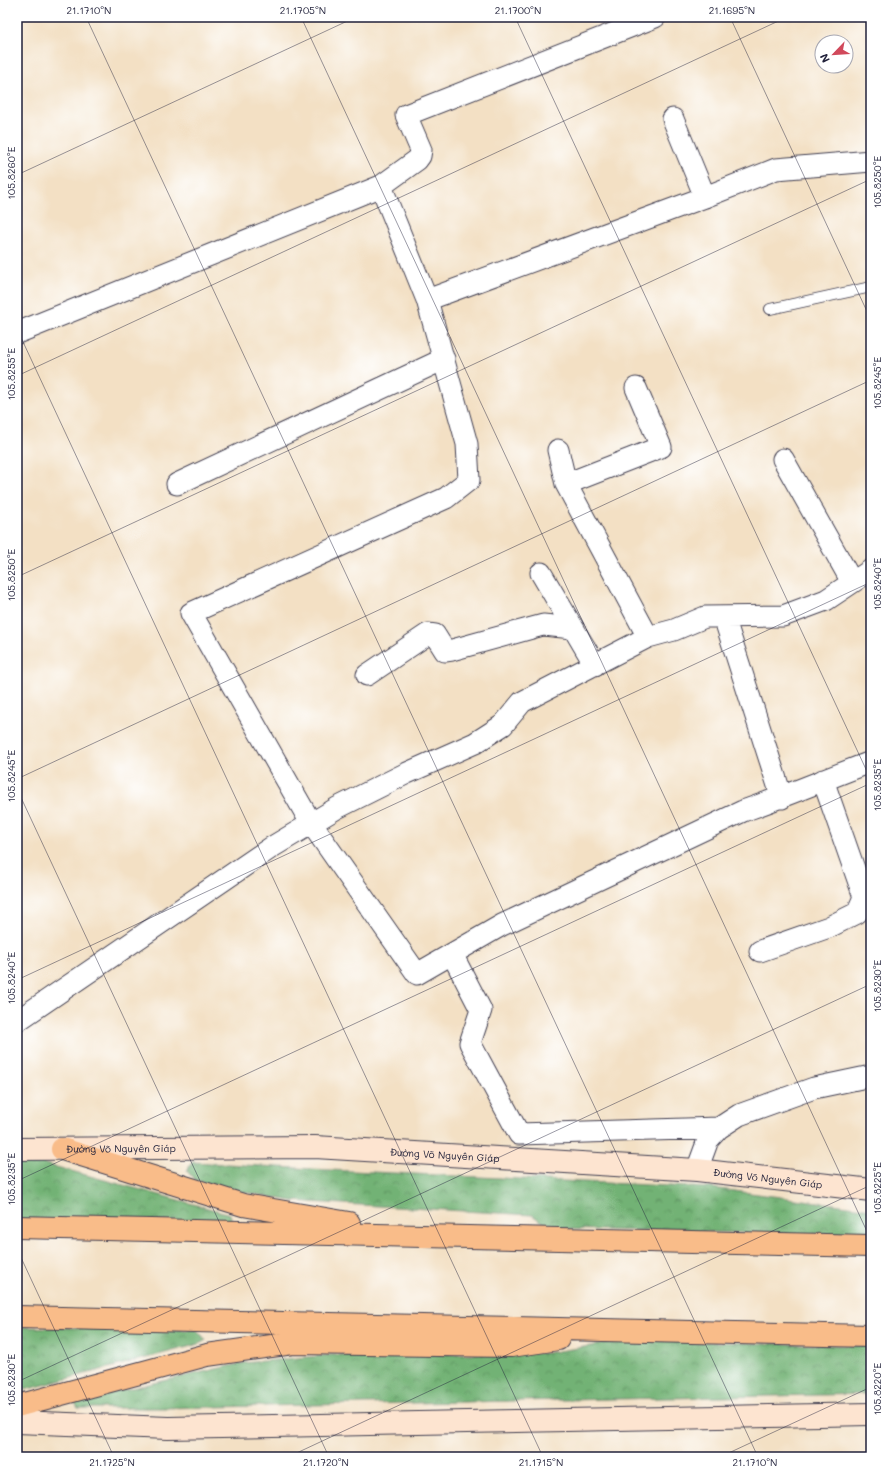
<svg xmlns="http://www.w3.org/2000/svg" width="888" height="1474" font-family="Mali,sans-serif">
	<defs>
		<pattern id="forest-crowns" width="20" height="18" patternUnits="userSpaceOnUse"><rect width="20" height="18" fill="#72b274"/><path d="M2 6a3 3 0 1 1 6 0M12 15a3 3 0 1 1 6 0" fill="none" stroke="#5d9060"/></pattern>
	</defs>
	<rect width="100%" height="100%" fill="#fff"/>
	<filter id="ink" filterUnits="userSpaceOnUse"><feTurbulence type="fractalNoise" baseFrequency=".025" numOctaves="2"/><feDisplacementMap in="SourceGraphic" scale="8" xChannelSelector="R" yChannelSelector="G"/><feConvolveMatrix kernelMatrix="1 2 1 2 8 2 1 2 1" color-interpolation-filters="sRGB"/></filter>
	<filter id="wash" filterUnits="userSpaceOnUse"><feTurbulence type="fractalNoise" baseFrequency=".012" numOctaves="4" result="noise"/><feDisplacementMap in="SourceGraphic" scale="16" xChannelSelector="R" yChannelSelector="G"/><feGaussianBlur stdDeviation="0.9" result="paint"/><feColorMatrix in="noise" values="0 0 0 0 0 0 0 0 0 0 0 0 0 0 0 0 0 1.4 0 .05"/><feComposite in="paint" operator="in"/></filter>
	<g filter="url(#wash)">
		<rect width="100%" height="100%" fill="#f3e0c4"/>
		<!-- forest -->
		<path fill="url(#forest-crowns)" stroke="#4a6a58" d="M17,1161L38,1162L230,1214L232,1222L17,1221Z
			M192,1162L330,1170L712,1188L871,1209V1235L553,1229L532,1215L292,1201L229,1189L195,1180L187,1171Z
			M17,1327L197,1330L206,1340L199,1344L17,1392Z
			M629,1340L871,1346V1394L160,1408H78L74,1401L243,1363L330,1355L546,1353Z"/>
	</g>
	<g filter="url(#ink)">
		<g fill="none" stroke-linecap="round" stroke-linejoin="round">
			<!-- lane casing -->
			<g stroke="#413e50" stroke-width="12">
				<path id="lane" d="M770,309L871,287"/>
			</g>
			<!-- street casing -->
			<g stroke="#413e50" stroke-width="23">
				<path id="street" d="M673,119L705,197
					M381,186L427,300L467,444L469,480L446,498L191,613L311,823L417,974L502,925L743,811C786,796 828,778 871,762
					M427,300L705,197L776,169L871,161
					M17,333L381,186L417,160L420,156L421,150L406,115L655,17
					M558,450L566,484L648,637
					M783,459L852,582
					M177,484L444,359
					M566,484L661,447L636,388
					M541,573L595,665
					M724,617L782,798
					M367,675L428,634L435,635L445,651L452,650L543,625L573,628
					M760,951L829,927L857,913L864,897L823,780
					M452,954L481,1010L470,1043L519,1134L719,1128
					M17,1021L272,847L337,808L405,774L475,743L503,725L522,702L648,637L674,630L705,617L783,616L826,600L871,570
					M697,1170L708,1140L719,1128L739,1115L814,1088L871,1076"/>
			</g>
			<!-- secondary casing -->
			<g stroke="#413e50" stroke-width="24">
				<g id="secondary">
					<path id="s1" d="M17,1149L315,1147L697,1170L871,1190"/>
					<path d="M17,1422L168,1428L871,1414"/>
				</g>
			</g>
			<!-- highway casing -->
			<g stroke="#413e50" stroke-width="24">
				<path id="highway" d="M62,1149L243,1205L349,1223
					M17,1227L871,1246
					M17,1317L871,1336
					M17,1406L207,1355L293,1343L511,1346L558,1339"/>
			</g>
			<!-- lane -->
			<use href="#lane" stroke="#fff" stroke-width="10"/>
			<!-- street -->
			<use href="#street" stroke="#fff" stroke-width="21"/>
			<!-- secondary -->
			<use href="#secondary" stroke="#fde4d0" stroke-width="22"/>
			<!-- highway -->
			<use href="#highway" stroke="#f9bc89" stroke-width="22"/>
		</g>
	</g>
	<!-- ticks -->
	<path fill="none" stroke="#22223b" stroke-width="1" stroke-opacity="0.45" d="M86,17L758,1457M301,17L871,1240M515,17L871,780M730,17L871,320M17,175L356,17M17,329L543,1457M17,376L787,17M17,577L871,179M17,779L871,380M17,789L329,1457M17,980L871,582M17,1181L871,783M17,1249L114,1457M17,1382L871,984M288,1457L871,1185M720,1457L871,1387"/>
	<g text-anchor="middle" stroke-width="3.5" stroke-linejoin="round" paint-order="stroke">
		<!-- street labels -->
		<g font-size="10" fill="#22223b" stroke="#fff">
			<text dy="4" stroke="none"><textPath href="#s1" startOffset="104">Đường Võ Nguyên Giáp</textPath></text>
			<text dy="4" stroke="none"><textPath href="#s1" startOffset="428">Đường Võ Nguyên Giáp</textPath></text>
			<text dy="4" stroke="none"><textPath href="#s1" startOffset="752">Đường Võ Nguyên Giáp</textPath></text>
		</g>
	</g>
	<!-- margin -->
	<rect width="888" height="1474" fill="none" stroke="#fff" stroke-width="44"/>
	<!-- north arrow -->
	<g transform="translate(834 54) rotate(245)"><circle r="19" fill="#ffffff" stroke="#a7a7b1"/>
	<path d="M0-3L7 15L0 10L-7 15Z" fill="#d1495b"/>
	<text y="-6" font-size="11" font-weight="bold" text-anchor="middle" fill="#22223b">N</text>
	</g>
	<rect x="22" y="22" width="844" height="1430" fill="none" stroke="#22223b" stroke-width="1.5"/>
	<g font-size="10" text-anchor="middle" fill="#22223b">
		<text x="89" y="14">21.1710°N</text>
		<text x="303" y="14">21.1705°N</text>
		<text x="518" y="14">21.1700°N</text>
		<text x="732" y="14">21.1695°N</text>
		<text transform="translate(11 173) rotate(-90)" y="4">105.8260°E</text>
		<text transform="translate(877 182) rotate(-90)" y="4">105.8250°E</text>
		<text transform="translate(11 374) rotate(-90)" y="4">105.8255°E</text>
		<text transform="translate(877 383) rotate(-90)" y="4">105.8245°E</text>
		<text transform="translate(11 575) rotate(-90)" y="4">105.8250°E</text>
		<text transform="translate(877 584) rotate(-90)" y="4">105.8240°E</text>
		<text transform="translate(11 776) rotate(-90)" y="4">105.8245°E</text>
		<text transform="translate(877 785) rotate(-90)" y="4">105.8235°E</text>
		<text transform="translate(11 978) rotate(-90)" y="4">105.8240°E</text>
		<text transform="translate(877 986) rotate(-90)" y="4">105.8230°E</text>
		<text transform="translate(11 1179) rotate(-90)" y="4">105.8235°E</text>
		<text transform="translate(877 1188) rotate(-90)" y="4">105.8225°E</text>
		<text transform="translate(11 1380) rotate(-90)" y="4">105.8230°E</text>
		<text transform="translate(877 1389) rotate(-90)" y="4">105.8220°E</text>
		<text x="112" y="1466">21.1725°N</text>
		<text x="326" y="1466">21.1720°N</text>
		<text x="541" y="1466">21.1715°N</text>
		<text x="755" y="1466">21.1710°N</text>
	</g>
</svg>
